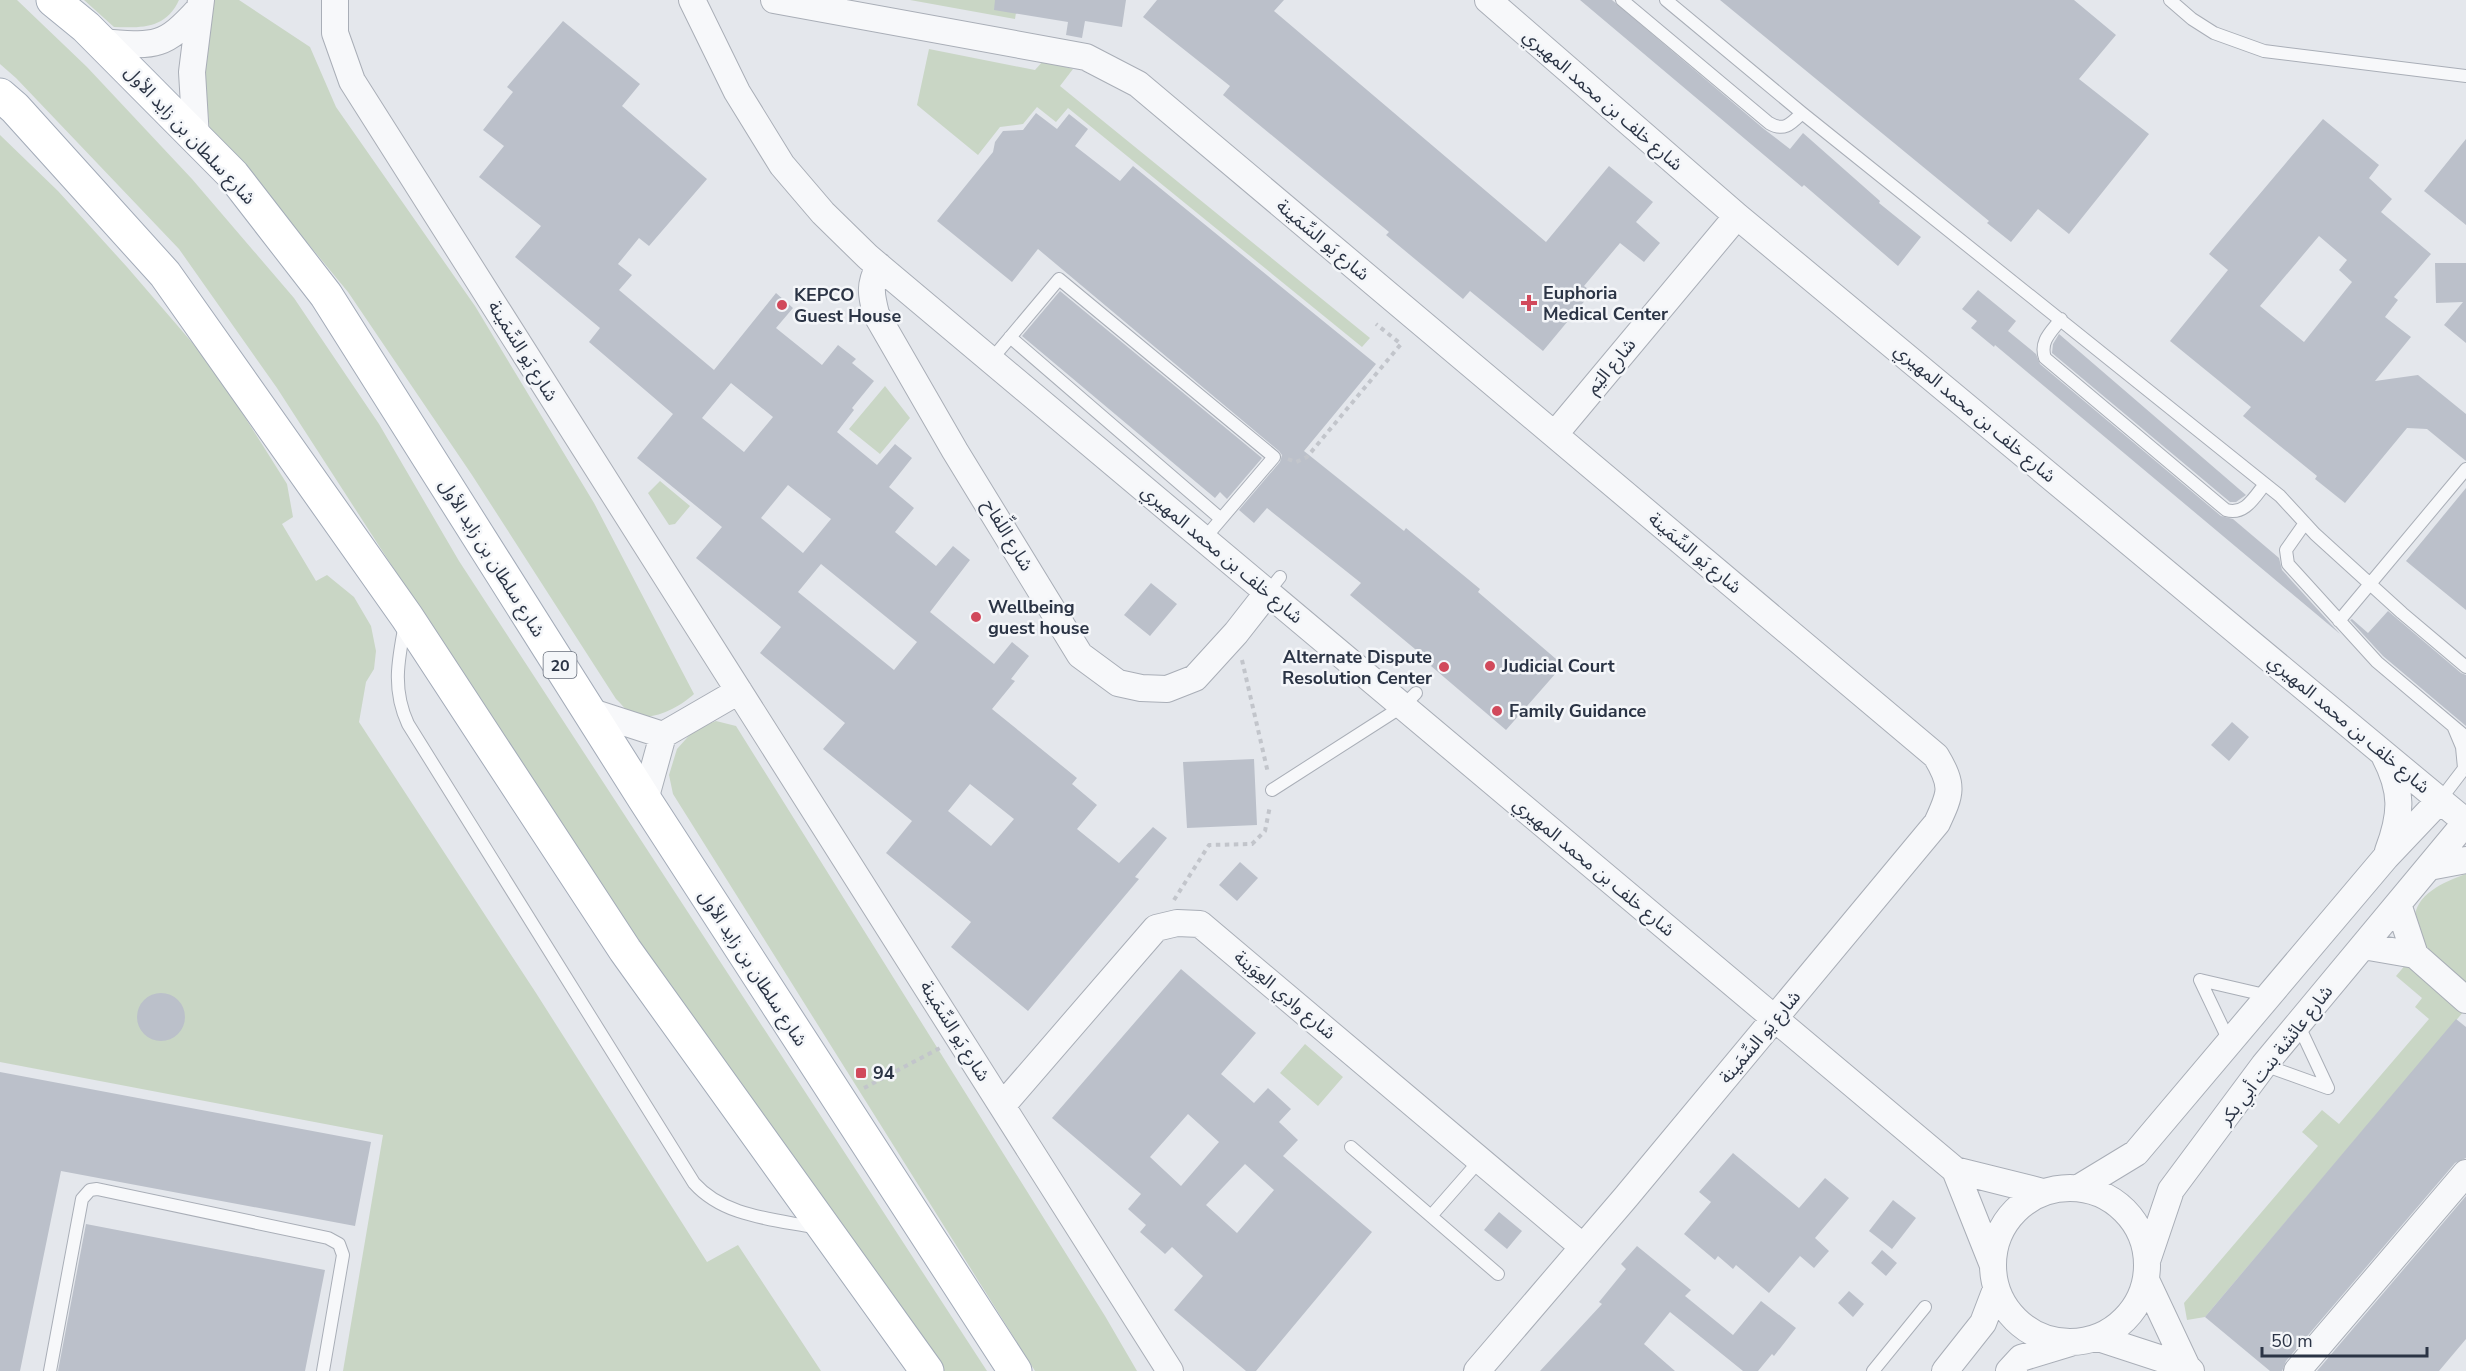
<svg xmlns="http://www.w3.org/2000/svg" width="2466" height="1371" font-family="'Nunito Sans','Noto Sans Arabic',sans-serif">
	<rect width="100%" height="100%" fill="#e4e7ec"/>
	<!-- green -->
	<path fill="#c9d6c5" d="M0,0H17L87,67L192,179L294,298L379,424L459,561L987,1371H942L617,914L277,388L179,249L16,78L0,64Z
		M84,0H179C166,29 141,28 114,27Z
		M214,0H239L310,47L336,107L475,306L594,503L694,694C680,707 650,724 631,713C625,710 621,703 616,699L472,475L348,292L243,165L210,132L204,70Z
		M910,0H1018L1015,19Z
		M929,49L1035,70L1043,61L1073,69L1060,86L1370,338L1362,347L1068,108L1056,122L1037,107L1023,124L1000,127L978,155L917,105Z
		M0,135L58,191L127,267L214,368L287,484L293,517L282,524L316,581L327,575L354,597L371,626L376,651L374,669L366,682L359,722L536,993L707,1262L738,1245L821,1371H343L383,1135L0,1062Z
		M885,386L910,418L880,454L849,429Z
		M660,481L690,506L675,524L669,525L648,493Z
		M716,721L736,726L1105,1316L1137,1371H1035L673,794L669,775L677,749L694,730Z
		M2466,874V987C2452,975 2436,964 2424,950C2420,946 2419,939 2417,933C2405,899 2440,883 2466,874Z
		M2407,963L2464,1011L2205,1317L2187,1320L2184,1303L2318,1146L2302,1132L2322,1110L2339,1124L2429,1019L2415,1007L2422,998L2396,976Z
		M1305,1044L1343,1077L1318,1106L1280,1073Z"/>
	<!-- building -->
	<path fill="#bbc0ca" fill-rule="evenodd" d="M995,0H1126L1122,27L1085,21L1082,38L1066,35L1068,22L994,10Z
		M1157,0H1284L1274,11L1546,242L1609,166L1653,202L1636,222L1660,243L1644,262L1620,243L1584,286L1592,292L1543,351L1470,291L1463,299L1386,235L1389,232L1223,95L1230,86L1143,17Z
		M1580,0H1612L1764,129L1790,149L1803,133L1880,201L1879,203L1921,237L1898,266L1804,185L1802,187Z
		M1720,0H2074L2116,35L2079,79L2149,134L2069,234L2038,209L2011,242L1987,223L1989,221Z
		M563,21L640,84L622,106L707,179L649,246L639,238L618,264L632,275L619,290L714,370L776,293L793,308L776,328L822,365L838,345L856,359L852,363L874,381L852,408L854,410L837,432L877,465L895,444L912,458L889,487L914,508L895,532L936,566L953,546L970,560L930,612L994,664L1012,642L1029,656L1011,679L1015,681L992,709L1077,778L1072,784L1097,805L1077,829L1119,863L1153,827L1167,838L1135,877L1139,879L1028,1011L951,947L971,922L886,853L912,821L823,749L845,723L760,653L781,627L696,558L722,527L637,458L673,414L589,342L600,328L515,257L541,226L479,177L504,146L483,130L513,92L507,87ZM731,383L773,417L744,452L702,418ZM788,485L831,519L803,553L761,518ZM821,564L917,642L894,670L798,592ZM970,784L1014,819L991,846L948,811Z
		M1036,113L1057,129L1069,114L1088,129L1075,146L1120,181L1133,166L1376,364L1304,451L1404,531L1406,528L1480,589L1478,592L1563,665L1506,730L1431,666L1433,664L1350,595L1361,583L1267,508L1254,523L1239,510L1280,462L1282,455L1279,451L1038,249L1012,282L937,221L993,152L995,142L1003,131L1023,130Z
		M2323,119L2379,165L2369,178L2392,199L2381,212L2431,254L2394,297L2398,300L2385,317L2411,337L2375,381L2418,375L2466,414V461L2427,429L2407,428L2345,503L2315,479L2317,476L2243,416L2251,407L2170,341L2228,270L2209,254ZM2319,236L2347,260L2339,270L2352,282L2304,342L2260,306Z
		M2466,139V225L2424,191Z
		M2435,263H2466V343L2444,325L2463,302L2436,303Z
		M1978,290L2016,321L2008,331L2036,354L2040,364L2221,516L2233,519L2279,558L2282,570L2340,634L1995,345L1994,347L1971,328L1977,321L1962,309Z
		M1060,291L1262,458L1227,499L1220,492L1215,498L1022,336Z
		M2059,334L2246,495L2236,502H2230L2052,353L2053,344Z
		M2466,488V610L2406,561Z
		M1151,583L1177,604L1150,636L1124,615Z
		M2388,611L2461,673L2466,675V726L2383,656L2350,620L2352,619L2368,633Z
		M2232,722L2249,737L2229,761L2211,745Z
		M1254,759L1257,825L1187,828L1183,762Z
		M1240,862L1258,878L1237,901L1219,885Z
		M1181,969L1256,1033L1221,1074L1254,1103L1268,1088L1291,1109L1279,1122L1298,1140L1283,1156L1372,1232L1256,1371H1246L1174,1310L1203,1276L1172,1247L1165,1254L1140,1232L1146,1225L1128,1209L1141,1194L1052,1118ZM1188,1114L1219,1142L1181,1186L1150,1157ZM1245,1164L1274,1190L1237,1233L1206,1205Z
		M137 1017a24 24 0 1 1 48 0a24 24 0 1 1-48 0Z
		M2456,1019L2466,1027V1158L2455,1163L2286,1361L2282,1371H2270L2205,1317Z
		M0,1072L371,1142L355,1226L61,1171L20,1371H0Z
		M1733,1153L1799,1208L1825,1178L1849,1198L1815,1238L1829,1251L1814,1268L1800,1256L1769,1293L1736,1265L1733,1269L1718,1256L1715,1260L1684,1234L1711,1202L1699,1192Z
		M2466,1196V1339L2439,1371H2317Z
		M1893,1200L1916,1218L1892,1249L1869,1231Z
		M1499,1212L1522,1231L1507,1249L1484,1230Z
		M86,1224L325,1270L305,1371H58Z
		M1637,1246L1691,1290L1685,1296L1733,1335L1761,1301L1796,1328L1774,1356L1772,1354L1758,1371H1743L1670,1312L1644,1344L1675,1371H1540L1602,1304L1599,1302L1626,1269L1621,1264Z
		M1882,1250L1897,1263L1886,1276L1871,1263Z
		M1849,1291L1864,1304L1853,1317L1838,1303Z"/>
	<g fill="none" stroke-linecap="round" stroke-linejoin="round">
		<!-- lane casing -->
		<g stroke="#a9aeb7" stroke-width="14">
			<path id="lane" d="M1622,0L1769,123C1784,132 1791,124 1802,113
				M1666,0L1802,113L2280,496L2315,534L2402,613L2466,667
				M2170,0L2192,19L2214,33L2264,51L2466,76
				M2061,319C2052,331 2039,341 2045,358L2226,510C2245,516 2255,496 2265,484
				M1010,337L1221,519
				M991,360L1059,279L1274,457L1204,539
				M2305,523L2286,550L2288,564L2377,662L2466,737
				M1268,592L1280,577
				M2339,621L2466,469
				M405,624C398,660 392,690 408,724L694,1183C724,1217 774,1219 817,1228
				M2454,728L2462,747L2464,768
				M1272,790L1403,706L1416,693
				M2440,800L2466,766
				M2200,980L2269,996
				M2200,980L2230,1043
				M2298,1024L2328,1088
				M2264,1065L2328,1088
				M1351,1147L1498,1274
				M1431,1216L1480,1160
				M50,1371L82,1199L90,1190L97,1189L328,1238L339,1244L343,1255L323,1371
				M1873,1371L1925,1307"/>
		</g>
		<!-- street casing -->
		<g stroke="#a9aeb7" stroke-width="28">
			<path id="street" d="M335,0V33L352,81L1170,1371
				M692,0L737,92L782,165L823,213L868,257L1955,1170L2043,1192
				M774,0L1086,57L1138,84L1936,756C1954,786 1951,793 1937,823L1626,1197L1477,1371
				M1488,0L1737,216L2466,822
				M102,42C154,46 163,49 199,9
				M196,138L192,72L201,0
				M879,266C869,285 871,294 876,314L955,451L1080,655L1118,683L1141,688L1167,689L1195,678L1236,633L1268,592
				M1555,434L1737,216
				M589,711L663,735
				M2384,755C2403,791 2402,814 2388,851
				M645,800L663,735L739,691
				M2429,867L2466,860
				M2398,904L2415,955
				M2363,946L2415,955L2466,1000
				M1002,1106L1156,928L1177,923L1200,924L1583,1247
				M1955,1170L1992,1263
				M2080,1187L2136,1153L2386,857L2440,800
				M1993 1265a77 77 0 1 1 154 0a77 77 0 1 1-154 0Z
				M2148,1258L2171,1190L2264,1065L2466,822
				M2147,1282L2187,1367
				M2098,1338L2187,1367L2191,1371
				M1945,1371L1983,1323L1996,1289
				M2009,1371L2021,1358L2070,1343
				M2297,1371L2466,1173"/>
		</g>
		<!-- primary casing -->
		<g stroke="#a3abb8" stroke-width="35">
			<path id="primary" d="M53,0L86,27L233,175L326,295L645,800L1015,1371
				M0,95L15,108L165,274L407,617L625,950L927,1371"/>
		</g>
		<!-- path -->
		<path stroke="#c2c5cb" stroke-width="4" stroke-dasharray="4.5 4.5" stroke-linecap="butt" d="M1288,459L1296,462L1307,457L1401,344L1376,324
			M1242,660L1268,773
			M1174,900L1209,845L1252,844L1265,831L1270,806
			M864,1088L940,1048"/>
		<!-- lane -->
		<use href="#lane" stroke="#f7f8fa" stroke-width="12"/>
		<!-- street -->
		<use href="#street" stroke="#f7f8fa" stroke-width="26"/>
		<!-- primary -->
		<use href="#primary" stroke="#fff" stroke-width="33"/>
	</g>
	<!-- markers -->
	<g fill="#d1495b" stroke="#f4f6f9" stroke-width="2">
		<path d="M1526 294h6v6h6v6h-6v6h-6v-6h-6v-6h6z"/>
		<circle cx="782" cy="305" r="6"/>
		<circle cx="976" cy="617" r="6"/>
		<circle cx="1490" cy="666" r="6"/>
		<circle cx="1444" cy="667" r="6"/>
		<circle cx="1497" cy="711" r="6"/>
		<rect x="855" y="1067" width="12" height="12" rx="3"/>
	</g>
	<g text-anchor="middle" stroke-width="5" stroke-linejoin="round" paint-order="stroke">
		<!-- shield labels -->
		<rect fill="#f4f6f9" stroke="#676e7b" stroke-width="1.5" x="543.5" y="652" width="33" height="26" rx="4.5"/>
		<g font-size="16" font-weight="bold" fill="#2b3445">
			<text x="560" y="671">20</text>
		</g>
		<!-- street labels -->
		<g font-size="18" fill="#2b3445" stroke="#f4f6f9">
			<text transform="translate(1603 100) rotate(41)" y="6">شارع خلف بن محمد المهيري</text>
			<text transform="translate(190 135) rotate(47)" y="6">شارع سلطان بن زايد الأول</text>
			<text transform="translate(1323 240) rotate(40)" y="6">شارع يَو السِّمَينة</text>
			<text transform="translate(523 351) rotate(58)" y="6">شارع يَو السِّمَينة</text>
			<text transform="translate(1611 366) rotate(-50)" y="6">شارع اليَم</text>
			<text transform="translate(1975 413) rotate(40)" y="6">شارع خلف بن محمد المهيري</text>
			<text transform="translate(1008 535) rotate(59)" y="6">شارع اللِّفاح</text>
			<text transform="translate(1695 553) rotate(40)" y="6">شارع يَو السِّمَينة</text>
			<text transform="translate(1222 554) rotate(40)" y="6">شارع خلف بن محمد المهيري</text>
			<text transform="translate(492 558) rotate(58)" y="6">شارع سلطان بن زايد الأول</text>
			<text transform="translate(2349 724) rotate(40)" y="6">شارع خلف بن محمد المهيري</text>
			<text transform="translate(1594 867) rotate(40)" y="6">شارع خلف بن محمد المهيري</text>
			<text transform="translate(753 968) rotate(57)" y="6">شارع سلطان بن زايد الأول</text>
			<text transform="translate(1285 995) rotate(40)" y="6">شارع وادِي العِوَينة</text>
			<text transform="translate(955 1031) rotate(58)" y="6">شارع يَو السِّمَينة</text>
			<text transform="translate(1760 1037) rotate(-50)" y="6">شارع يَو السِّمَينة</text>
			<text transform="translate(2276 1055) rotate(-52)" y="6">شارع عائشة بنت أبي بكر</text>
		</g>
		<!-- poi labels -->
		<g font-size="18" font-weight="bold" fill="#2b3445" stroke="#f4f6f9" text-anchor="start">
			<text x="1543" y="299">Euphoria<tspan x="1543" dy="21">Medical Center</tspan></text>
			<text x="794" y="301">KEPCO<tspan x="794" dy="21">Guest House</tspan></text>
			<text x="988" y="613">Wellbeing<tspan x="988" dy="21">guest house</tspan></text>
			<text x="1432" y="663" text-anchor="end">Alternate Dispute<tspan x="1432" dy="21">Resolution Center</tspan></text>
			<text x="1502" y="672">Judicial Court</text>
			<text x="1509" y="717">Family Guidance</text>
			<text x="873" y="1079">94</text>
		</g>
	</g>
	<!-- scale -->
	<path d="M2262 1347v9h165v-9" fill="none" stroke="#2b3445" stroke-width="3"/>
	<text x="2271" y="1347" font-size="18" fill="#2b3445" stroke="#f4f6f9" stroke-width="4.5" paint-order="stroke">50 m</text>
</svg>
